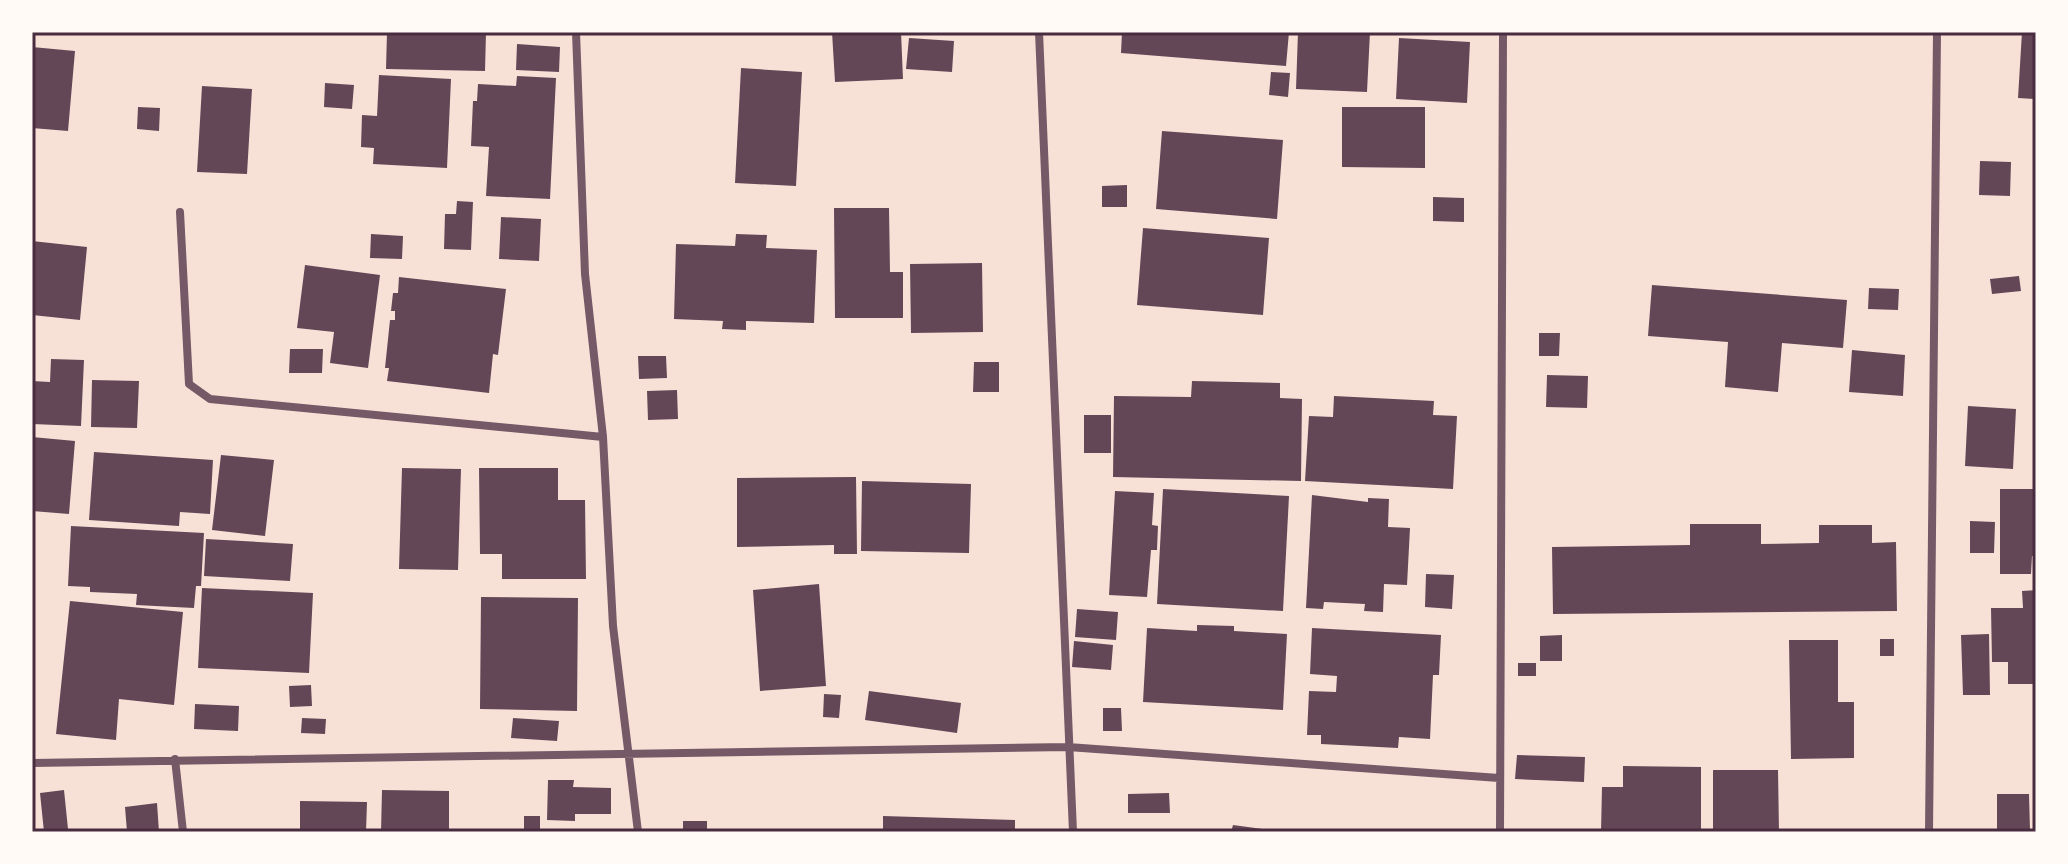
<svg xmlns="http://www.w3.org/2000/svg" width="2068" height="864" font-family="Overpass,sans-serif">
	<rect width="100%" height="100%" fill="#f7e1d7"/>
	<!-- building -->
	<path fill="#644757" d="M387,32H486L485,71L386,69Z
		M832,32H901L903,79L835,82Z
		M1122,32H1289L1286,66L1121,53Z
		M1298,32H1370L1367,92L1296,89Z
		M2022,32H2036V99L2018,98Z
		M909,38L954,41L952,72L906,69Z
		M1399,38L1470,42L1467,103L1396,99Z
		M517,44L560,47L559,72L516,70Z
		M32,47L75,51L68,131L32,128Z
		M741,68L802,72L796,186L735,183Z
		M1271,72L1290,73L1288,97L1269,95Z
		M379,75L451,79L447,168L373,164L374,148L361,147L362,115L377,116Z
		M517,76L556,78L550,199L486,196L489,147L471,146L473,101H477L478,84L516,86Z
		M325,83L354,85L352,109L324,107Z
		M202,86L252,89L247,174L197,172Z
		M138,107L160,108L159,131L137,129Z
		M1342,107H1425V168L1342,167Z
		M1162,131L1283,140L1277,219L1156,209Z
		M1980,161L2011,162L2010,196L1979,195Z
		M1127,185V207H1102V186Z
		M1433,197L1464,198V222L1433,221Z
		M457,201L473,202L471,250L444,249L445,214H456Z
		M834,208H889L890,272H903V318H835Z
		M501,217L541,219L539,261L499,259Z
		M1143,228L1269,238L1263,315L1137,305Z
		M371,234L403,236L402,259L370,258Z
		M736,234L767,235L766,248L817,250L814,323L746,321V330L722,329L723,321L674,319L676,244L735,246Z
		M32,241L87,247L80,320L32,315Z
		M982,263L983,332L911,333L910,264Z
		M305,265L380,275L368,368L330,363L334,332L297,328Z
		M2019,276L2021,291L1992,294L1990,279Z
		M399,277L506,289L498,355L493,354L489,393L387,381L389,368H385L390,320H395V311H391L393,293H398Z
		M1652,285L1847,300L1843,348L1782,343L1778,392L1725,387L1728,342L1648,336Z
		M1869,288L1899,289L1898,310L1868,309Z
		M1539,333H1560L1559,356H1539Z
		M290,349H323L322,373H289Z
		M1852,350L1905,355L1903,396L1849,392Z
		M638,356H666L667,378L639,379Z
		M51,359L84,360L81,426L32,424V381L50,382Z
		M974,362H999V392H973Z
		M1547,375L1588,376L1587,408L1546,407Z
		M92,380L139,381L137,428L91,427Z
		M1192,381L1280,383V398L1302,399L1301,481L1113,477L1114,396L1191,397Z
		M677,390L678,419L648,420L647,391Z
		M1334,396L1434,401L1433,415L1457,416L1453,489L1305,481L1309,416L1333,417Z
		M1968,406L2016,409L2013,469L1965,466Z
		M1084,415H1111V453H1084Z
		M32,437L75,441L69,514L32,511Z
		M94,452L213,460L210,514L180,512L179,526L89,520Z
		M221,455L274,460L265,536L212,530Z
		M402,468L461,469L458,570L399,569Z
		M479,468H558V500H585L586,579H502V554H480Z
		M856,477L857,554H834V545L737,547V478Z
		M862,481L971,484L969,553L861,551Z
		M1163,489L1289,496L1283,611L1157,604Z
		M2000,489H2036V556H2032L2031,574H2000Z
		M1115,491L1154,493L1152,525L1158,526L1157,550H1151L1147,597L1109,595Z
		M1312,495L1368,502V498L1389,499L1388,527L1410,528L1407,585L1384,584L1383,612L1364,611L1365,604L1324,602L1323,609L1306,608Z
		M1970,521L1995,522L1994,553H1970Z
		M1690,524H1761V544L1819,543V525H1872V543L1896,542L1897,611L1553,614L1552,547L1690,545Z
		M71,526L204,533L201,586H196L194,608L136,605L137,594L90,592V587L68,586Z
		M206,539L293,544L290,581L204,576Z
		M1426,574L1454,575L1452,609L1425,607Z
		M819,584L826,686L760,691L753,590Z
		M202,588L313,593L309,673L198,668Z
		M2036,590V684H2008V662H1992L1991,608H2023L2022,591Z
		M481,597L578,598L577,711L480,709Z
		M70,601L183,612L174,705L119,699L116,740L56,734Z
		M1077,609L1118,612L1116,640L1075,637Z
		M1197,625L1234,626V631L1287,634L1283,710L1143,702L1147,628L1197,631Z
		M1312,628L1441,635L1439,675H1433L1430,739L1399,737L1398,748L1321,744V735H1307L1309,691L1336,692L1337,676L1310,674Z
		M1989,634L1990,695H1963L1961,635Z
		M1562,635V661H1540V636Z
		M1880,639H1894V656H1880Z
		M1789,640H1838V702H1854V758L1791,759Z
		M1074,641L1113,645L1111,670L1072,667Z
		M1518,663H1536V676H1518Z
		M311,685L312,706L290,707L289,686Z
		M869,691L961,703L957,733L865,720Z
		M824,694L841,695L839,718L823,717Z
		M195,704L239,706L238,731L194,729Z
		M1103,708H1121L1122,731H1103Z
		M302,718L326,719L325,734L301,733Z
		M513,718L559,721L557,741L511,738Z
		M1517,755L1585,757L1584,782L1515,779Z
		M1623,766L1701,767V832H1601L1602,787H1623Z
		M1713,770H1778L1779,832H1713Z
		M548,780H574L573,787L611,788V814H575V821L547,820Z
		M64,790L68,829L44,832L40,793Z
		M382,790L449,791V832H381Z
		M1169,793L1170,813H1128V794Z
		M1997,794H2029L2030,830H1997Z
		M300,801L367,802L366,832H300Z
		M157,803L159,832H127L125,807Z
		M524,816H540V830H524Z
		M883,816L1015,820V832H883Z
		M683,821H707V832H683Z
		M1233,825L1270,830V832H1231Z"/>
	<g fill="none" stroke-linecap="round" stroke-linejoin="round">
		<!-- minor -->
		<path stroke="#755966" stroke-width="8" d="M576,32L585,274L603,437L613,626L638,832
			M1039,32L1073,832
			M180,212L189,384L210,399L603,437
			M175,759L183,832
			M32,763L1068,747L1499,778
			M1500,832L1503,32
			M1929,832L1937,32"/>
	</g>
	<!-- border -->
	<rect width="2068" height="864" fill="none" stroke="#fffaf5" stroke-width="68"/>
	<rect x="34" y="34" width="2000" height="796" fill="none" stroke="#4a2c40" stroke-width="3"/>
</svg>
